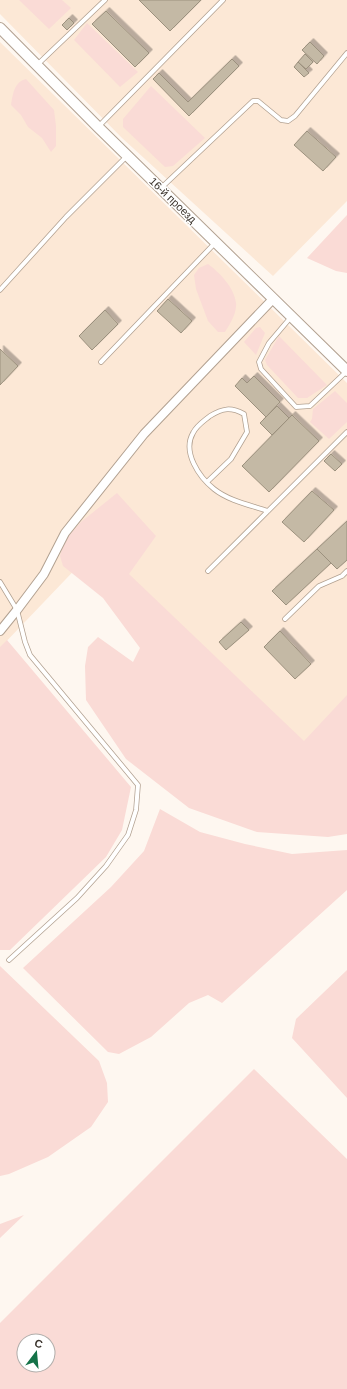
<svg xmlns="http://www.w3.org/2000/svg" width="347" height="1389" font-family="Arial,sans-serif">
	<defs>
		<filter id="shadow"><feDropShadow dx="3.5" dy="-3.5" stdDeviation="0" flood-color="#0004"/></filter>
	</defs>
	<rect width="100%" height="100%" fill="#fef7f0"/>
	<!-- built -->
	<path fill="#fce8d6" d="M0,0H347V201L273,276L122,138L0,14Z
		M0,42L347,383V708L298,760L87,557L0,648Z"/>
	<!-- green -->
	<path fill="#fadbd6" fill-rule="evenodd" d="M19,0H62L71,8L49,29Z
		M87,23L138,72L120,87L74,40Z
		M26,79L54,110L56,126V146L51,152L42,138L28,127L21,115L11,105C13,94 14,82 26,79Z
		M151,86L205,138L173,166L165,167L123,127V119Z
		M347,215V273L336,271L307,258Z
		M208,264C220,273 234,287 236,303C237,313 230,324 225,332H218L208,321L196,289L194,275L199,268Z
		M260,327L265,333L256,355L244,342L256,328Z
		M279,336L327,385L307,398H298L267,365L265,360Z
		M335,391L347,403V422L329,439L310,422L312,419L313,409Z
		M117,493L156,536L129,574L304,741L347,695V834L328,837L257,832L189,808L126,759L86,700L85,666L88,647L98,637L133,662L140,648L103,598L63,566L60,556L64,541L81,522Z
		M7,640L131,787L122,830L106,857L10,950H0V647Z
		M160,809L200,832L245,844L292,854L347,850V890L222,1003L208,995L189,1003L151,1037L119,1054L108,1052L23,968L111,887L144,851Z
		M0,966L99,1061L107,1083L108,1102L91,1127L48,1157L9,1174L0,1176Z
		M347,970V1098L292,1038L296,1019Z
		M254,1069L347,1159V1389H0V1323ZM24,1341H48V1365H24Z
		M24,1215L0,1238V1224Z"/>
	<!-- building -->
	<path fill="#c4b9a5" stroke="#9c917e" filter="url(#shadow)" d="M139,0H201L170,31Z
		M106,11L149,53L135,67L92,24Z
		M69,18L74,23L67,30L62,25Z
		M310,42L324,56L317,64L302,50Z
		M305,54L313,62L306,69L298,62Z
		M232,59L239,66L189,116L153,79L159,73L188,102Z
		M298,62L309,73L304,77L294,67Z
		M307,131L336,157L323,171L294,145Z
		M168,299L192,321L181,333L157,311Z
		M105,310L118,324L92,350L79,336Z
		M0,349L18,366L0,385Z
		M254,376L280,402L266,417L235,386L242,378L247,383Z
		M277,406L289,418L272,435L260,423Z
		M292,415L319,441L269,492L242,466Z
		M331,454L342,464L335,471L324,461Z
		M312,491L334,510L304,542L282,522Z
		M347,521V560L337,569L317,549Z
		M317,549L331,563L286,605L272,591Z
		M241,622L249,630L226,650L219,642Z
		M280,631L311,664L295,679L264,647Z"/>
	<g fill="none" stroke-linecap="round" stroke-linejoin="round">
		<!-- service casing -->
		<g stroke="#b2a191" stroke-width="5.5">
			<path id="service" d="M37,65L105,0
				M98,127L223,0
				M161,188L253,101H258L281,120L288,121L295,116L347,53
				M0,290L66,217L127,156
				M291,317L269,343L259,362L261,369L296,407L310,406L347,371
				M101,362L215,243
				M207,482L231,459L247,432L244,414C231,407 223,408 210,416C204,421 197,425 193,433C182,452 199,477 214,489C229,501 250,505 268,511
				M208,571L347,432
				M0,582L17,610L25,642L30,655L138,785L136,810L128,835L106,866L77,898L9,960
				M285,619L319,586L342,576L347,571"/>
		</g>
		<!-- minor casing -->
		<g stroke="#b2a191" stroke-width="10">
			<path id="minor" d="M0,631L17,610L44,574L65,533L144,434L273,299"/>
		</g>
		<!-- tertiary casing -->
		<g stroke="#b2a191" stroke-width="12">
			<path id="tertiary" d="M0,28L98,127L347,371"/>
		</g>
		<!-- service -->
		<use href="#service" stroke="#fff" stroke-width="4"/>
		<!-- minor -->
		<use href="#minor" stroke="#fff" stroke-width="8"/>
		<!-- tertiary -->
		<use href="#tertiary" stroke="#fff" stroke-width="10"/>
	</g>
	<g text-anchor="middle" stroke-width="3" stroke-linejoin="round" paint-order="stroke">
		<!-- street labels -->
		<g font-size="11" fill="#3c352e" stroke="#fff">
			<text transform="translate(173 200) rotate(44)" y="4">16-й проезд</text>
		</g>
	</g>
	<!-- north arrow -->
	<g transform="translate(36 1353) rotate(16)"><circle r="19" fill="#ffffff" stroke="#b1aeab"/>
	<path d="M0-3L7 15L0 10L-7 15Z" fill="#147248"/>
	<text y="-6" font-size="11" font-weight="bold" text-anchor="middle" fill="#3c352e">С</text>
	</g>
</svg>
